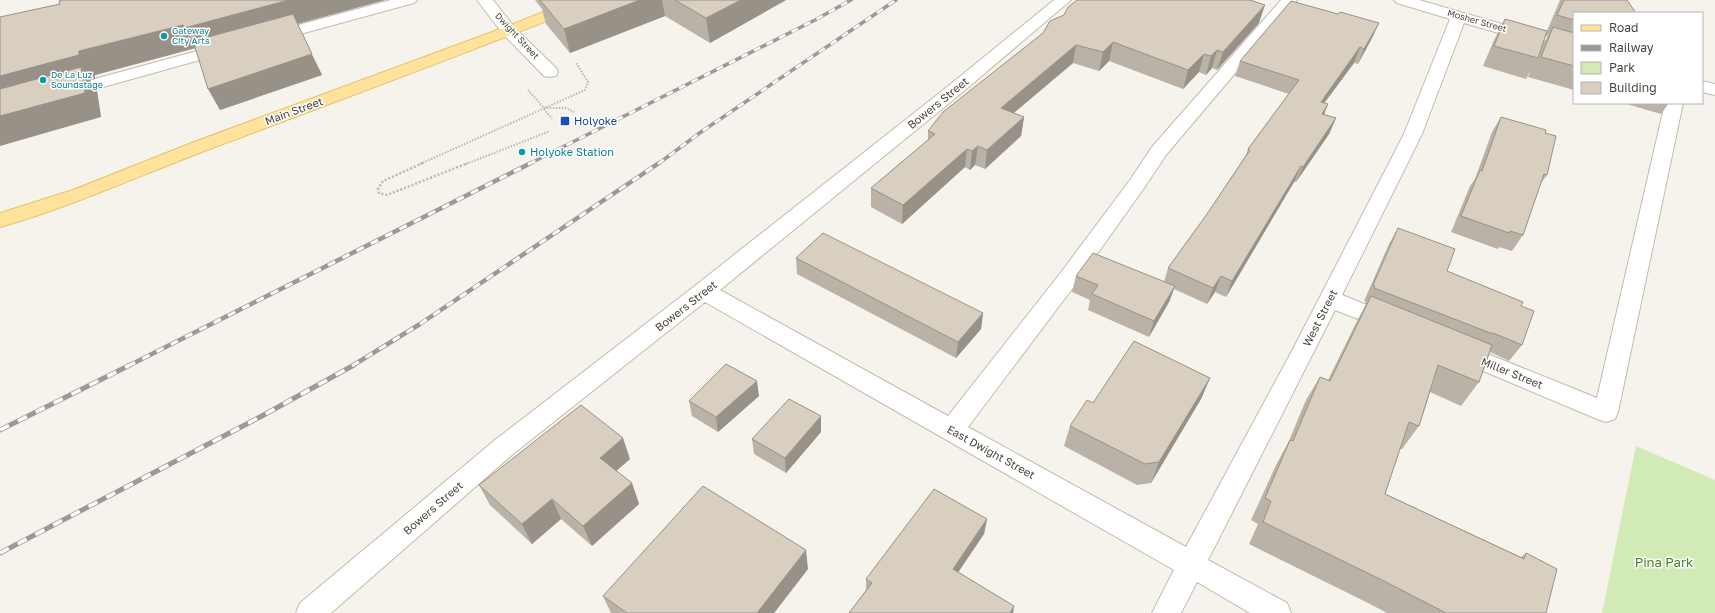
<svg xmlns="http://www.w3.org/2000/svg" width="1715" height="613" font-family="'Golos Text',sans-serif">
	<rect width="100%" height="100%" fill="#f6f3ec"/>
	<!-- green -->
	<path fill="#d2eab5" d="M1636,446L1715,480V613H1602Z"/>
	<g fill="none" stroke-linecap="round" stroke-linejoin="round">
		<!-- minor casing -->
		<g stroke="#c2bbae" stroke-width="2">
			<path id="minor" d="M391,0H417L414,3L271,42L265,40L263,37L265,34Z
				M477,0H493L515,28L556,68L558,72L556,76L550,77L544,76L503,34Z
				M1054,0H1071L964,91L720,290L948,416L1059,275L1130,180L1152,147L1281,0H1297L1166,155L1144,188L1075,285L968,427L1186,547L1293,349L1404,134L1450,19L1397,3L1394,0H1419L1574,45V55L1464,23L1422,134L1342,295L1397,317L1400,323L1397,329L1389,331L1335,310L1208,560L1287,603L1291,613H1250L1197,582L1181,613H1152L1174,570L705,302L513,454L331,613H296L300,603L495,440L696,285L952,83Z
				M226,43L232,45L234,48L232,51L64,98L58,97L55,93L58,89Z
				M1702,81L1715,84V95L1702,92Z
				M1665,103H1683L1618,412L1615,419L1606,422L1597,419L1450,357L1447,351L1450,345L1458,342L1597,398Z"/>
		</g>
		<!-- major casing -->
		<g stroke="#e6c16a" stroke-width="2">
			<path id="major" d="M573,0H595L592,3C467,53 341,100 215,147C143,174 74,206 0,227V213L73,190L194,142L503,28Z"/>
		</g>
		<!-- path-far1 -->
		<path stroke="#c4b79f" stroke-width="2" stroke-dasharray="1.5 1.5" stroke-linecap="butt" d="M528,90L544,108H566L574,112
			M544,109L552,119
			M420,164L585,90L588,82L576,63
			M466,164L550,131"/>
		<!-- path -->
		<path stroke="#c4b79f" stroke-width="2.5" stroke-dasharray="2 2" stroke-linecap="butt" d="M423,163L383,181L378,189L379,193L387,195L468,163"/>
		<!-- minor -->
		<use href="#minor" fill="#fff" fill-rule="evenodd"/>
		<!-- major -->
		<use href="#major" fill="#ffe39c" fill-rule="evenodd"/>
		<!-- rail-far2 casing -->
		<g stroke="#9a9a9a" stroke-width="3.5">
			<path id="rail-far2" d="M529,164L815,20L851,0
				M658,164L701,132L896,0"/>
		</g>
		<!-- rail-far1 casing -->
		<g stroke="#9a9a9a" stroke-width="4.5">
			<path id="rail-far1" d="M128,366L531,163
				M352,366L420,324L659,163"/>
		</g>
		<!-- rail casing -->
		<g stroke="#9a9a9a" stroke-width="5">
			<path id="rail" d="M0,430L130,365
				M0,553L260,417L354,365"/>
		</g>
		<!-- rail-far2 -->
		<use href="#rail-far2" stroke="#fff" stroke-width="2.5" stroke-dasharray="7" stroke-linecap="butt"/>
		<!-- rail-far1 -->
		<use href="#rail-far1" stroke="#fff" stroke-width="3" stroke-dasharray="8" stroke-linecap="butt"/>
		<!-- rail -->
		<use href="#rail" stroke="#fff" stroke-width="3.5" stroke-dasharray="10" stroke-linecap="butt"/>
	</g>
	<!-- wall -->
	<path fill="#bab2a6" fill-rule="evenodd" d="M62,0H385L297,24L322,75L220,110L195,48L95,75V79L90,80L97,91L101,117Z
		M535,0H786L710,43L665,16L570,53L546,24L542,9Z
		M1560,0H1627L1574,13V90L1528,77L1531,70L1526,79L1483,66L1494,40L1505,19L1547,31ZM1546,35L1548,36L1544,42Z
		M1338,14L1379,23L1372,38L1358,64L1354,63L1324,103L1328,104L1324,114L1336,118L1329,134L1296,182H1294L1226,297L1215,292L1207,304L1174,289L1169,302L1149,337L1088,310L1090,300L1072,292L1076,276L1164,282L1168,268L1207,214L1246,155L1248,149L1289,94L1235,76L1240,61Z
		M1259,23L1217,70L1212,68L1206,75L1199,72L1183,89L1109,61L1099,71L1073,63L1014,113L1024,117L1021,136L985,169L975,165L970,170L965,167L902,224L871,207V188L928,140V131L1043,33Z
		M1623,103H1669L1661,114Z
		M1501,117L1545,133L1547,175L1541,183L1523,235L1512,251L1499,247L1498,249L1451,232L1470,186L1475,179L1492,132Z
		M1398,228L1447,271L1521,306L1522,345L1509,361L1490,352L1479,382L1461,406L1430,392L1419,426L1402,449H1400L1385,494L1521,557L1526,553L1546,613H1387L1368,603L1249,544L1258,524L1251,520L1277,463L1288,443L1306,400L1320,377L1328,380L1357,321L1366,304H1365L1366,301H1364L1389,244Z
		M796,258L983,313L981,329L956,358L797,274Z
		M1210,378L1201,399L1151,483L1137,485L1064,446L1070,426L1093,403Z
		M759,396L718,432L692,416L689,401Z
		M821,416V432L786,473L754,454L752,439Z
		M630,459L616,471L632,483L639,504L592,546L561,519L532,544L490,505L479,485Z
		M987,519L984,534L958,572L1014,606L1013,613H849L866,590V579Z
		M808,569L774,613H611L603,596Z"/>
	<!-- shaded-wall -->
	<path fill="#979187" d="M289,0H385L297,24L322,75L220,110L208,89L201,50L188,27Z
		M640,0H662L665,16L570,53L564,29Z
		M741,0H786L710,43L706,18Z
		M1265,5L1259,23L1217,70L1223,52Z
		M1379,23L1372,38L1358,64L1364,49Z
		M183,25L184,27L196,48L95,75V79L90,80L97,91L101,117L0,146V76L79,51Z
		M1113,42L1109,61L1099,71L1103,52Z
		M1076,45L1073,63L998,126L1001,108Z
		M1360,47L1354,63L1314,117L1321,102Z
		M1217,50L1212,68L1206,75L1211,56Z
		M1204,54L1199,72L1183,89L1188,70Z
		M1328,104L1322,120V114Z
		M1024,117L1021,136L985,169L987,150Z
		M1336,118L1329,134L1296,182L1303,167Z
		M978,146L975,165L970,170L972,151Z
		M967,149L965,167L902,224L903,205Z
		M1301,166L1294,182L1226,297L1232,281Z
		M1221,276L1215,292L1207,304L1213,288Z
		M1175,286L1169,302L1149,337L1154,321Z
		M983,313L981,329L956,358L958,342Z
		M1210,378L1201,399L1151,483L1159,462Z
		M757,381L759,396L718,432L716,417Z
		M821,416V432L786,473L785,458Z
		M623,438L630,459L608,478L600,458Z
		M632,483L639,504L592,546L583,526Z
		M552,499L561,519L532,544L522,524Z
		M987,519L984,534L951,583L953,569Z
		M806,550L808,569L774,613H757Z
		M1014,606L1013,613H1010Z"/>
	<!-- building -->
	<path fill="#d8cfc1" stroke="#979187" d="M62,0H289L188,27H184L183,25L79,51V55L0,76V17L60,4L59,1Z
		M540,0H640L564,29Z
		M675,0H741L706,18Z
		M1077,0H1250L1265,5L1223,52L1217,50L1211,56L1204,54L1188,70L1113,42L1103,52L1076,45L1001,108L1024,117L987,150L978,146L972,151L967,149L903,205L871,188L935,134L928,131L943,112L1043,33L1050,21L1064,15L1068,7Z
		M1564,0H1627L1636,13H1574V20L1557,15Z
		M1291,1L1338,14L1340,12L1379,23L1364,49L1360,47L1321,102L1328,104L1322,114L1336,118L1303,167L1301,166L1232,281L1221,276L1213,288L1168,268L1207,214L1250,150L1248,149L1299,80L1240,61Z
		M293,14L312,54L208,89L193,41Z
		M1505,19L1547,31L1538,58L1494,46Z
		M1553,27L1574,33V66L1541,57Z
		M81,67L85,93L0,116V89Z
		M1501,117L1546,130L1545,133L1556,136L1547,175L1544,174L1523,235L1510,231L1509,233L1461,216L1480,170L1482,171Z
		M1398,228L1455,249L1447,271L1523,302L1521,306L1534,311L1522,345L1493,333V334L1374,288L1375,286L1373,285Z
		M823,233L983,313L958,342L796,258Z
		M1093,253L1175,286L1154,321L1092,294L1098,285L1076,276Z
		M1371,296L1492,345L1479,382L1438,365L1419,426L1409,422L1385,494L1524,559L1526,553L1557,569L1546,613H1446L1386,582L1263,522L1271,501L1265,498L1290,440L1293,441L1320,377L1330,381Z
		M1134,341L1210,378L1159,462L1145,464L1070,426L1087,400L1093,403Z
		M726,364L757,381L716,417L689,401Z
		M789,399L821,416L785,458L752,439Z
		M581,405L623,438L600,458L632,483L583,526L552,499L522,524L479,485Z
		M703,486L806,550L757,613H627L603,596Z
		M934,489L987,519L953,569L1014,606L1010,613H849L872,583L866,579Z"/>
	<!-- markers -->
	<g fill="#0f9aa8" stroke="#fff" stroke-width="1.5">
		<circle cx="164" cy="36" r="4"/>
		<circle cx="43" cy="80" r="4"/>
		<circle cx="522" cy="152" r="4"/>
	</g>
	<rect fill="#1a4fb4" stroke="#fff" stroke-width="1.5" x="560" y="116" width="10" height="10" rx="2"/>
	<g text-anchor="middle" stroke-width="3" stroke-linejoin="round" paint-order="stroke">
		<!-- far-street labels -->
		<g font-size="9" fill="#4b4439" stroke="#fff">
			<text transform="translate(1477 21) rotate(16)" y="3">Mosher Street</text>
			<text transform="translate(517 36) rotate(47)" y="3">Dwight Street</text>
		</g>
		<!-- far-culture labels -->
		<g font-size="9" fill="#0d838f" stroke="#fff" text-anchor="start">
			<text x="172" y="34">Gateway<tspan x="172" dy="10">City Arts</tspan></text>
			<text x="51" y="78">De La Luz<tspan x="51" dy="10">Soundstage</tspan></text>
		</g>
		<!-- street labels -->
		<g font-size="11" fill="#4b4439" stroke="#fff">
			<text transform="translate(938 103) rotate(-39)" y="4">Bowers Street</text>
			<text transform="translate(294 111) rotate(-20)" y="4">Main Street</text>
			<text transform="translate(686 306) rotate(-38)" y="4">Bowers Street</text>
			<text transform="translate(1320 318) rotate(-63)" y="4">West Street</text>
			<text transform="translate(1512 373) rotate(22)" y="4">Miller Street</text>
			<text transform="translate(991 452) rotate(29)" y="4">East Dwight Street</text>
			<text transform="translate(433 508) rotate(-41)" y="4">Bowers Street</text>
		</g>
		<!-- transit labels -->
		<g font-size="11" fill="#164399" stroke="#fff" text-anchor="start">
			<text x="574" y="125">Holyoke</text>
		</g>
		<!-- culture labels -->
		<g font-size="11" fill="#0d838f" stroke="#fff" text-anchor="start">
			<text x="530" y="156">Holyoke Station</text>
		</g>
		<!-- near-park labels -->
		<g font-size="13" fill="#4a7f2a" stroke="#fff">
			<text x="1664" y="567">Pina Park</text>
		</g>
	</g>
	<!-- legend -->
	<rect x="1573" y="12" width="130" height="92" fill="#ffffff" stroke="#b7b4b0"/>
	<rect x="1581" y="25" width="20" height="6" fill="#ffe39c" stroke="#b7b4b0"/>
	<text x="1609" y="32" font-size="12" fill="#4b4439">Road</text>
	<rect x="1581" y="45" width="20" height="6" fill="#9a9a9a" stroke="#b7b4b0"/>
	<text x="1609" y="52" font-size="12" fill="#4b4439">Railway</text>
	<rect x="1581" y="62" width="20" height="12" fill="#d2eab5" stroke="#b7b4b0"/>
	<text x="1609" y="72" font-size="12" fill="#4b4439">Park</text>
	<rect x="1581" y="82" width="20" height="12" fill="#d8cfc1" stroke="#b7b4b0"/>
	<text x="1609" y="92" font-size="12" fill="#4b4439">Building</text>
</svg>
